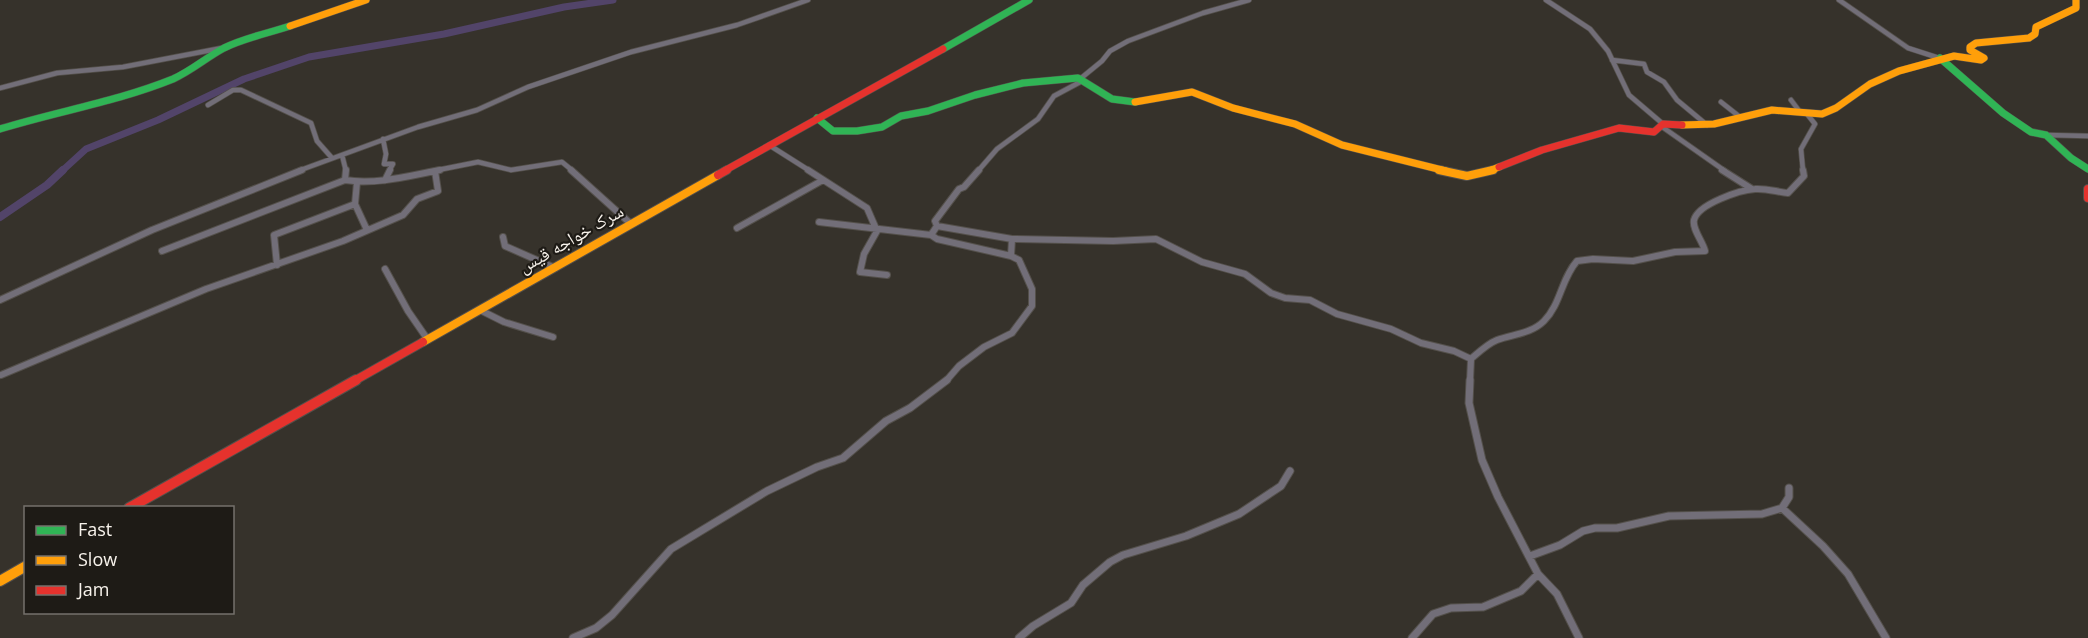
<svg xmlns="http://www.w3.org/2000/svg" width="2088" height="638" font-family="'Open Sans','Noto Naskh Arabic',sans-serif">
	<rect width="100%" height="100%" fill="#36322b"/>
	<g fill="none" stroke-linecap="round" stroke-linejoin="round">
		<!-- river-far1 -->
		<path stroke="#524469" stroke-width="7" d="M62,171L86,149L158,120L244,79L309,57L444,34L564,7L613,0"/>
		<!-- river -->
		<path stroke="#524469" stroke-width="8" d="M0,217L47,185L63,170"/>
		<!-- street-far2 casing -->
		<g stroke="#54504b" stroke-width="6">
			<path id="street-far2" d="M1546,0L1590,29L1608,51L1629,95L1663,124
				M1839,0L1908,48L1939,58
				M1612,60L1644,64L1647,72L1664,82L1677,100L1707,125
				M1080,79L1102,61L1110,51L1128,41L1203,13L1249,0
				M0,88L57,73L123,67L222,48
				M1791,100L1800,112
				M1721,102L1740,117
				M208,105L233,90H241L311,123L317,141L332,158
				M1661,126L1725,171
				M2046,135L2088,136
				M383,139L386,154L384,164H393L389,171
				M769,145L810,171
				M342,155L346,171
				M298,171L418,127L477,110L528,87L631,52L737,25L808,0
				M433,171L478,162L511,170L562,162L573,171
				M978,171L997,149L1038,119L1054,96L1082,81
				M1803,171L1801,149L1815,124L1807,114"/>
		</g>
		<!-- street-far1 casing -->
		<g stroke="#54504b" stroke-width="8">
			<path id="street-far1" d="M571,170L631,224
				M808,170L867,208L877,231L864,254L860,272L887,275
				M1722,170L1752,189
				M345,180L346,170
				M385,180L390,170
				M357,182L355,204L367,230
				M819,222L931,235L937,239L1011,256
				M937,226L1012,239L1113,241L1156,239L1202,262L1245,274L1271,293L1285,298L1310,300L1337,314L1391,329L1421,343L1454,351L1471,359
				M737,228L823,180
				M931,235L937,226L935,221L959,189L964,187L979,170
				M503,237L505,246L555,268
				M162,251L345,180C376,185 409,176 440,170
				M277,265L274,235L355,204
				M385,269L408,311L428,340
				M0,300L152,230L302,170
				M480,310L504,322L553,337
				M1471,359C1479,352 1487,344 1497,340C1513,334 1531,334 1544,321C1561,304 1561,279 1577,261L1593,259L1633,261L1675,252L1705,251C1703,242 1692,229 1694,220C1698,204 1740,190 1755,189C1766,188 1777,192 1788,193L1804,176L1803,170
				M1,375L206,289L343,241L403,215L417,199L438,191L435,171
				M946,381L959,366L984,347L1012,333L1032,306V289L1019,260L1011,256L1012,239
				M1470,381L1471,359"/>
		</g>
		<!-- street casing -->
		<g stroke="#54504b" stroke-width="9">
			<path id="street" d="M1470,380L1469,403L1482,460L1498,497L1538,574L1557,594L1579,638
				M1782,508L1823,546L1848,574L1886,638
				M1530,556L1560,545L1583,531L1595,528H1617L1669,516L1762,514L1782,508L1789,497V488
				M573,638L596,628L612,615L671,549L767,491L817,467L843,458L886,421L910,408L947,380
				M1019,638L1033,626L1071,603L1083,585L1110,562L1123,555L1186,536L1239,514L1281,486L1290,471
				M1412,638L1433,614L1451,608L1483,607L1521,591L1538,574"/>
		</g>
		<!-- fast casing -->
		<g stroke="#54504b" stroke-width="8">
			<path id="fast" d="M943,49L1029,0
				M1940,58L2003,113L2031,132L2046,135L2071,158L2088,169
				M817,118L833,131H857L882,127L901,116L928,111L975,95L1023,83L1078,78L1112,99L1135,102
				M0,129C58,111 116,102 173,79C191,71 207,57 224,48C244,38 269,33 290,26"/>
		</g>
		<!-- slow-far2 casing -->
		<g stroke="#54504b" stroke-width="8">
			<path id="slow-far2" d="M290,26L366,0
				M1135,102L1192,92L1233,108L1295,124L1342,145L1446,171
				M1682,125L1714,124L1772,110L1822,114L1836,108L1870,84L1899,71L1954,56L1981,60L1984,58L1970,50V47L1976,43L2029,38L2035,34L2036,27L2076,8V0
				M1489,171L1499,167"/>
		</g>
		<!-- slow-far1 casing -->
		<g stroke="#54504b" stroke-width="10">
			<path id="slow-far1" d="M1439,170L1467,176L1493,170
				M423,342L718,175"/>
		</g>
		<!-- slow casing -->
		<g stroke="#54504b" stroke-width="12">
			<path id="slow" d="M0,581L26,566"/>
		</g>
		<!-- jam-far2 casing -->
		<g stroke="#54504b" stroke-width="8">
			<path id="jam-far2" d="M1499,167L1542,150L1619,128L1654,132L1663,124L1682,125
				M724,171L943,49"/>
		</g>
		<!-- jam-far1 casing -->
		<g stroke="#54504b" stroke-width="10">
			<path id="jam-far1" d="M718,175L727,170
				M2088,189V198
				M354,381L423,342"/>
		</g>
		<!-- jam casing -->
		<g stroke="#54504b" stroke-width="12">
			<path id="jam" d="M129,508L356,380"/>
		</g>
		<!-- street-far2 -->
		<use href="#street-far2" stroke="#726e78" stroke-width="4.5"/>
		<!-- street-far1 -->
		<use href="#street-far1" stroke="#726e78" stroke-width="6"/>
		<!-- street -->
		<use href="#street" stroke="#726e78" stroke-width="7"/>
		<!-- fast -->
		<use href="#fast" stroke="#30b455" stroke-width="7"/>
		<!-- slow-far2 -->
		<use href="#slow-far2" stroke="#ff9f0a" stroke-width="7"/>
		<!-- slow-far1 -->
		<use href="#slow-far1" stroke="#ff9f0a" stroke-width="8"/>
		<!-- slow -->
		<use href="#slow" stroke="#ff9f0a" stroke-width="10"/>
		<!-- jam-far2 -->
		<use href="#jam-far2" stroke="#e5322d" stroke-width="7"/>
		<!-- jam-far1 -->
		<use href="#jam-far1" stroke="#e5322d" stroke-width="8"/>
		<!-- jam -->
		<use href="#jam" stroke="#e5322d" stroke-width="10"/>
	</g>
	<g text-anchor="middle" stroke-width="4.5" stroke-linejoin="round" paint-order="stroke">
		<!-- street labels -->
		<g font-size="18" fill="#f8f3ec" stroke="#1e1b16">
			<text transform="translate(571 239) rotate(-30)" y="6">سرک خواجه قیس</text>
		</g>
	</g>
	<!-- legend -->
	<rect x="24" y="506" width="210" height="108" fill="#1e1b16" stroke="#75716c" stroke-width="1.5"/>
	<rect x="36" y="526" width="30" height="9" fill="#30b455" stroke="#75716c" stroke-width="1.5"/>
	<text x="78" y="536" font-size="18" fill="#f8f3ec">Fast</text>
	<rect x="36" y="556" width="30" height="9" fill="#ff9f0a" stroke="#75716c" stroke-width="1.5"/>
	<text x="78" y="566" font-size="18" fill="#f8f3ec">Slow</text>
	<rect x="36" y="586" width="30" height="9" fill="#e5322d" stroke="#75716c" stroke-width="1.5"/>
	<text x="78" y="596" font-size="18" fill="#f8f3ec">Jam</text>
</svg>
